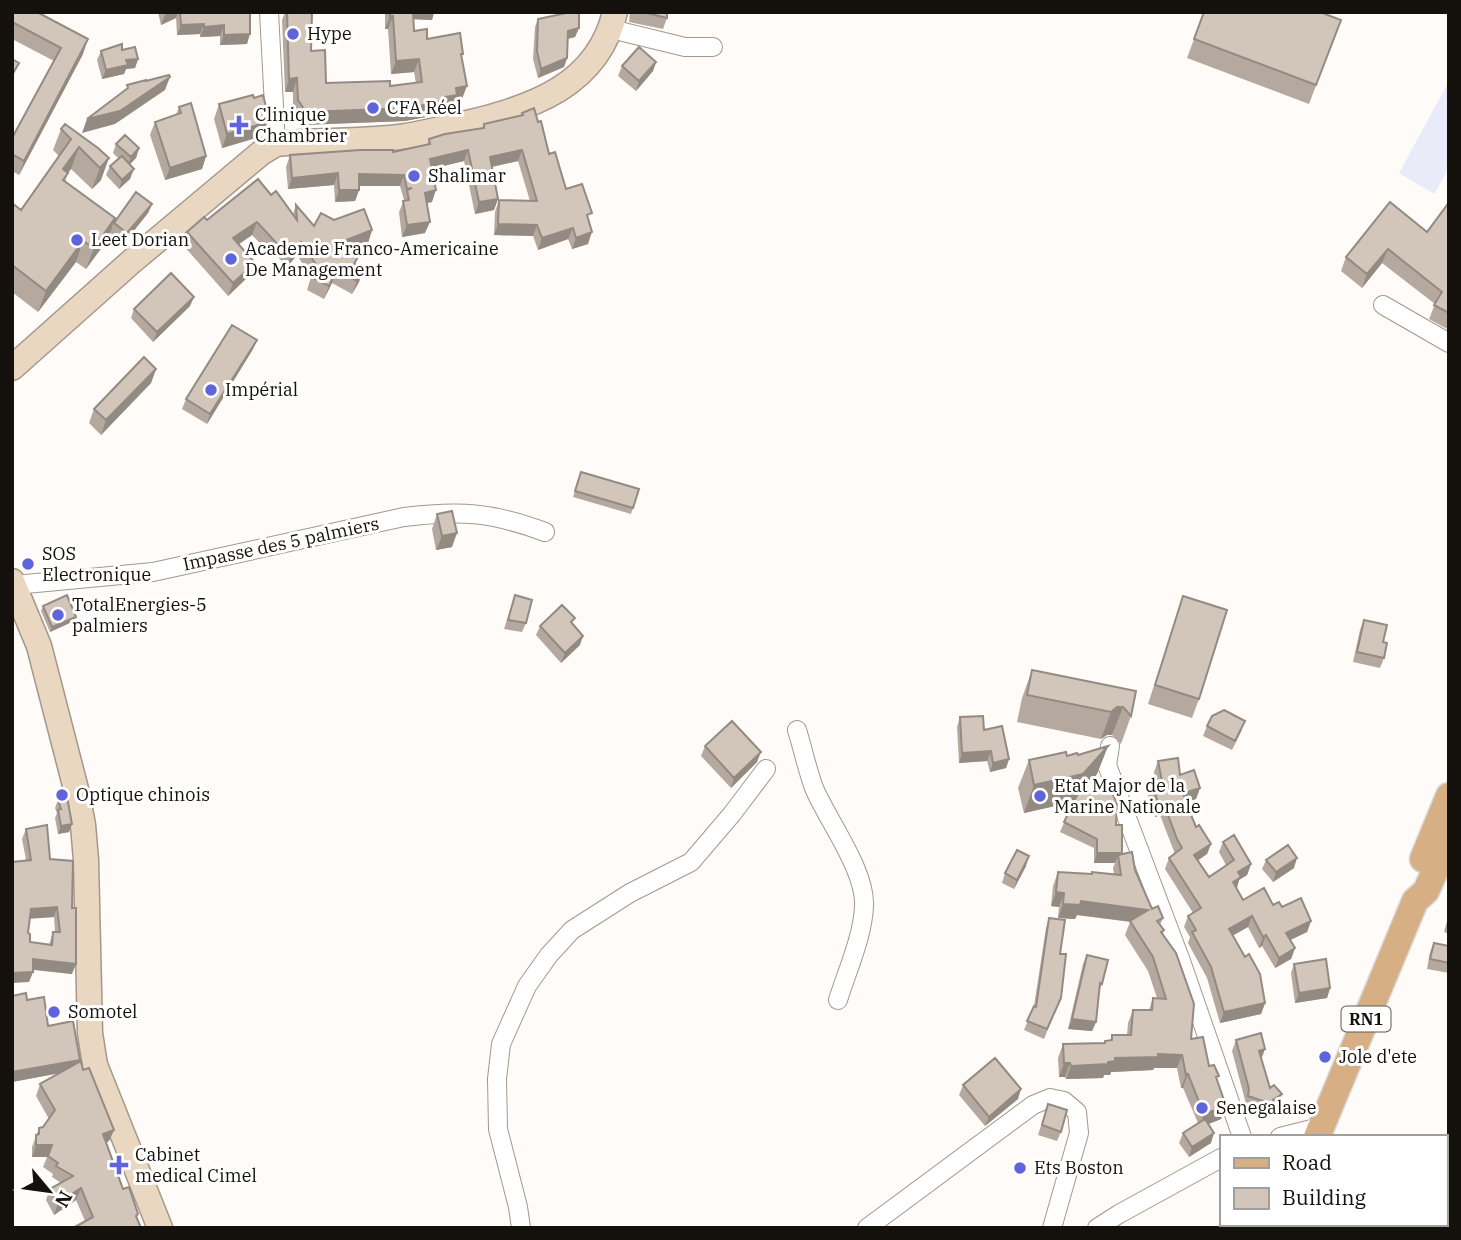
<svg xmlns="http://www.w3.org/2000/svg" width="1461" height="1240" font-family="'IBM Plex Serif',serif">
	<rect width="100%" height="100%" fill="#fefbf9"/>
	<!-- green -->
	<path fill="#e9ebf9" d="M1449,81V168L1434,194L1399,173Z"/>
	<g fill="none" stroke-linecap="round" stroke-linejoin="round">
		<!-- street casing -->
		<g stroke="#a4988c" stroke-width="20">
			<path id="street" d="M269,12L276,144
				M611,29L685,47H713
				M1383,305L1449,343
				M15,585L153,572L404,517C460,510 491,512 545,532
				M797,730C803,749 807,769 814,788C828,821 866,871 864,906C863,936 847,971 838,1000
				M1110,746L1107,765L1181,961L1242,1137
				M1280,1137L1320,1127
				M521,1228L518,1207L498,1129L497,1079L501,1044L527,986L549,955L572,930L630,893L691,862L732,814L766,769
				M867,1228L1033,1105L1050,1098L1064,1101L1077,1112L1079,1133L1052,1228
				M1097,1228L1119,1214L1221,1158"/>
		</g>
		<!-- secondary casing -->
		<g stroke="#a4988c" stroke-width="27">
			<path id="secondary" d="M12,368L131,262L261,153L276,144C317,140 358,142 399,137C422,134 444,128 467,123C532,108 598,85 615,12
				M12,581L39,646L77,793L83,825L86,860L90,1033L95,1065L160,1228"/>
		</g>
		<!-- primary casing -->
		<g stroke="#d9d9d8" stroke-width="29">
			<path id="primary" d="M1423,859L1449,796
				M1317,1137L1415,901L1426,891L1449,840
				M1286,1228L1287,1224"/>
		</g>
		<!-- street -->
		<use href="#street" stroke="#fff" stroke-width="18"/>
		<!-- secondary -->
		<use href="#secondary" stroke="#ead7c2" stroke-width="24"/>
		<!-- primary -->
		<use href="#primary" stroke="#d6af85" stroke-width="26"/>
	</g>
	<!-- wall -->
	<path fill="#b5a99f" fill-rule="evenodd" d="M12,12L83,54L19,175L12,171V138L54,61L12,39Z
		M158,12H250L247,44L220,45V36L200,37V34L177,35L176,18L161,25Z
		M285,12H331V14L312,12L311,51L326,83L390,86L416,83L414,72L391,74L388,29H385V12H434L432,20L413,19L414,31L427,39L463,54L461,57L462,99L455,101L452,108L442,110L441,114L405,121L301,125L293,114V92H285L282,20Z
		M630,12H667V18L663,29L629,22Z
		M1204,12L1341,20L1309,104L1187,58Z
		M538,19L579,28L575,37L568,39L567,58L564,67L538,78L533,59L535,27Z
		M122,50L138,59L135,68L126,69L124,74L102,79L97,60L101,51Z
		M656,62L653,71L636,91L618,76L622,66Z
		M254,98L269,118L264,132L257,134L256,138L222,148L214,119L219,104Z
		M179,107L206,156L202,169L165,180L150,135L155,122L176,115Z
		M522,113L549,154L566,189L589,222L588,244L572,249L568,239L538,250L533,236L494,235L495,212L499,200L530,201L518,161L492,167L498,199L494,210L475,214L464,161L432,169V202L427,203L425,233L402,237L399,212L404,200L400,186H359V190L355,201L335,202L334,185L288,189L286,167L290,155L393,152L427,145L429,139L482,128L484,124L521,115Z
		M61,129L98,148L101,180L92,189L71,169L68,172L65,182L115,218L152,204L148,213L124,243L110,233L108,239L86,269L76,262L38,312L12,292V203L21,210L59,156L53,150Z
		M116,144L139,148L136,158L130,164V179L119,189L106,175L110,166L119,159L113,153Z
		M271,195L293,214L296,205L314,226L334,220L372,230L368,243L350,249L356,265L359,282L352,294L332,283L324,299L307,290L311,277L297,255L287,267L277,256L274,258L252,235L239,244L255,263L250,275L228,296L183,245L187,232L207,220Z
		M1449,207V330L1429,319L1435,304L1382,263L1362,288L1341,271L1346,257L1427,232Z
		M190,306L153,342L131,318L134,309Z
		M257,340L253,349L207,424L182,409L186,399Z
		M156,369L151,383L101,435L89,423L94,409Z
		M581,472L639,489L631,514L573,497Z
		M437,514L452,547L436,550L432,529Z
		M515,595L526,623L522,632L504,629Z
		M1183,596L1199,699L1192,718L1148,704Z
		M43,606L74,621L50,632L41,611Z
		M1364,620L1383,642L1384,658L1380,668L1353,662L1360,630Z
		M573,624L580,645L561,663L536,635L540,626Z
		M1032,670L1136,691L1131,716L1121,744L1112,735H1107L1101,739L1017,722L1022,698Z
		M960,717L984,730L1009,759L1006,768L990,772L987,761L959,763L957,727Z
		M1207,726L1242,730L1232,750L1203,736Z
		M705,746L757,762L731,788L701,756Z
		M1108,746L1097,774L1083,791L1116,825L1121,854L1135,870L1152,909L1163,918L1160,925L1164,930L1163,933L1191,1039L1217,1081L1226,1106L1221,1119L1208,1124L1211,1143L1189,1157L1179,1143L1183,1133L1198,1123L1183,1088H1181L1177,1068H1154L1153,1070L1111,1072L1110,1075H1104L1103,1078L1066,1079L1065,1077H1059L1058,1058L1063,1044L1104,1043L1105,1041H1110L1112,1035H1127L1128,1023L1133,1010H1149L1153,998H1157L1148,971L1125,935L1130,922L1077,915L1075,919L1058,918L1059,907L1051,906L1053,886L1058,872L1091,874L1092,872L1114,874L1113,868L1115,863H1094V848L1060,832L1074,800L1073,802L1024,813L1018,788L1029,760L1078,755Z
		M1158,761L1200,788L1196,799L1186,802L1196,827L1211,844L1207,854L1198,860L1209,877L1226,865L1219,852L1223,842L1251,864L1247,875L1239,880L1236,888L1243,900L1282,907L1311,921L1307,932L1290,940L1295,948L1291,959L1275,968L1262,946L1259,948L1248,927L1233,935L1265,1003L1261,1014L1220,1023L1207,978L1188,943L1190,937L1184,927L1188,916L1193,913L1165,869L1169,858L1175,854L1160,815L1155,817L1148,795L1152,784L1156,783L1154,772Z
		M58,800L69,832L58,834L55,818L57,813L55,808Z
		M26,829L50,859L72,974L33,970L29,982L26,860L22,839ZM54,917L55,932H53L49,945L30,942L28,933L30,918Z
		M1266,860L1294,868L1273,882L1262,869Z
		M1026,866L1014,889L1002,883L1005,873Z
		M1449,914V934L1444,932Z
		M1049,918L1060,954L1061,998L1044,1039L1024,1030L1034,1006L1046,928Z
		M1434,943L1449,946V973L1427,969L1430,952Z
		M1087,955L1102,984L1099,992L1096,1022L1092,1031L1068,1029L1083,964Z
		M1294,964L1330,988L1327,998L1295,1003L1291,973Z
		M27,1000L79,1062L114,1130L109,1141L106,1143L123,1189L138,1214L85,1221L76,1200L54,1215L46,1200L50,1189L61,1183L52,1177L53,1174L43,1167L47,1157H32V1147L39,1128L43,1127L49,1119L36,1096L40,1084L60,1073L12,1082Z
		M1236,1040L1261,1060L1270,1088L1282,1094L1278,1105L1274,1108L1271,1116L1244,1107L1245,1100L1232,1051Z
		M963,1085L1018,1099L985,1126L959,1095Z
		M1048,1104L1061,1132L1057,1141L1038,1135Z"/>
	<!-- shaded-wall -->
	<path fill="#938a82" d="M169,12H178L176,18L161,25L165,15Z
		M311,12H331V14Z
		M410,12H434L432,20L407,19Z
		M390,16H393L388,29H385Z
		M204,24L200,34L177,35L181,25Z
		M224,25L220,36L200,37L204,27Z
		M579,28L575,37L565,39L568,31Z
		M250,34L247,44L220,45L224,35Z
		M88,39L83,54L19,175L24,161Z
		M567,58L564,67L538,78L541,69Z
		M138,59L135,68L126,69L124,74L102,79L106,70L126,60Z
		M419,59L414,72L391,74L396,61Z
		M656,62L653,71L636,91L639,81Z
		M170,77L165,90L115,124L82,133L87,119Z
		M297,78L293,92H285L289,79Z
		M467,86L462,99L455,101L452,108L442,110L441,114L405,121L301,125L306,112L445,97L456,88Z
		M269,118L264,132L257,134L256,138L222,148L227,134L260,120Z
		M79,147L71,169L55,190L63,169Z
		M139,148L136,158L127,167L131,157Z
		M468,150L464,161L426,170L430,159Z
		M522,150L518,161L486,168L490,157Z
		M206,156L202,169L165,180L170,168Z
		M109,158L101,180L92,189L100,168Z
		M134,169L130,179L119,189L122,180Z
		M338,173L334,185L288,189L292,178Z
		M359,174L404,175L400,186H355Z
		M339,190H359L355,201L335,202Z
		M436,190L432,202L421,204L425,193Z
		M498,199L494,210L475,214L479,202Z
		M152,204L148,213L124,243L127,233Z
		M115,218L108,239L86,269L94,248Z
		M257,222L252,235L229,251L233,238Z
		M430,222L425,233L402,237L407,225Z
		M498,224L537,225L533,236L494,235Z
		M573,228L568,239L538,250L542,238Z
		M372,230L368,243L334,255L339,243Z
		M592,232L588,244L572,249L576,238Z
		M83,241L76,262L38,312L46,291Z
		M301,242L297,255L287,267L291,254Z
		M281,243L277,256L274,258L279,246Z
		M1388,249L1382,263L1362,288L1367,274Z
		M255,263L250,275L228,296L233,283Z
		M364,269L359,282L352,294L357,281Z
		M337,270L332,283L324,299L329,286Z
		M194,297L190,306L153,342L157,332Z
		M257,340L253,349L207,424L210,414Z
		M156,369L151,383L101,435L106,420Z
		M457,533L452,547L436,550L442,536Z
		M76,617L74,621L50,632L52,627Z
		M583,636L580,645L561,663L565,653Z
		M1117,707H1123L1112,735H1107L1101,739L1111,712Z
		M1108,746L1097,774L1073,802L1024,813L1034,785Z
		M991,751L987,761L959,763L962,753Z
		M761,752L757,762L731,788L734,778Z
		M1009,759L1006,768L990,772L993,763Z
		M1200,788L1196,799L1180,804L1184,793Z
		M1164,804L1160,815L1155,817L1159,806Z
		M72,824L69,832L58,834L61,826Z
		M1211,844L1207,854L1190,866L1194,855Z
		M1097,853H1122L1118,855L1115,863H1094Z
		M1029,856L1026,866L1014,889L1017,880Z
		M1297,858L1294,868L1273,882L1276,872Z
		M1251,864L1247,875L1239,880L1237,888L1229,893L1238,872Z
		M1056,892L1064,893L1059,907L1051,906Z
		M1081,901L1148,910L1143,923L1077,915L1075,919L1058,918L1063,904Z
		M57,907L54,917L27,919L31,909Z
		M1252,916L1248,927L1225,940L1229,929Z
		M1311,921L1307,932L1282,944L1286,933Z
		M1266,935L1262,946L1259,948L1263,937Z
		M1295,948L1291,959L1275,968L1279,958Z
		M33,959L76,964L72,974L29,969Z
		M33,972L29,982L12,983V973Z
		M1330,988L1327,998L1295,1003L1299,993Z
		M1265,1003L1261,1014L1220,1023L1224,1012Z
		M1072,1019L1096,1022L1092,1031L1068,1029Z
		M1265,1049L1261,1060L1259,1051Z
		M1158,1054L1182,1055L1177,1068H1154L1153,1070L1111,1072L1110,1075H1104L1103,1078L1066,1079L1071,1066L1108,1062L1115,1058Z
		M80,1060L76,1070L12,1082V1072Z
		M1064,1063H1070L1065,1077H1059Z
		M1188,1074L1183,1088H1181L1186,1075Z
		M1021,1089L1018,1099L985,1126L989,1117Z
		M1282,1094L1278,1105L1274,1108L1275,1105L1273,1100Z
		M1226,1106L1221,1119L1199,1128L1204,1114Z
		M114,1130L109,1141L98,1146L103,1134Z
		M1214,1133L1211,1143L1189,1157L1192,1147Z
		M36,1145H52L48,1157H32Z
		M81,1188L76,1200L54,1215L58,1203Z
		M1229,1224H1261L1260,1228L1229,1225Z"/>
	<!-- building -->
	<path fill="#d2c5b9" stroke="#938a82" stroke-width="2" fill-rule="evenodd" d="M12,12H37L88,39L24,161L12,154V138L61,48L12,22Z
		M180,12H250V34L224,35V25L204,27V24L181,25Z
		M287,12H312L311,51L325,50L326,83L390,81V86L422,82L419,59L396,61L393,16H390V12H413L414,31L427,29V39L460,33L463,54H461L467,86L456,88L457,95L445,97L446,100L410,108L306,112L298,100L297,78L289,79Z
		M571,12H579V28L568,31L567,58L541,69L537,51L538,19Z
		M643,12H667V18Z
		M1204,12H1320L1341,20L1316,85L1194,39Z
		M122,44V50L135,47L138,59L126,60L128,65L106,70L101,51Z
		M639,47L656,62L639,81L622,66Z
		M12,59L19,63L12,75Z
		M169,75L170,77L120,111L87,119L128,88L127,85L146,80V81Z
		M253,95L254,98L263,95L269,118L260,120L261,124L227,134L219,104Z
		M191,103L206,156L170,168L155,122L181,113L179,107Z
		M534,108L538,122L541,121L549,154L555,152L566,189L582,184L592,213L587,215L592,232L576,238L573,228L542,238L537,225L498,224L499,200L537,201L522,150L490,157L498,199L479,202L468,150L430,159L436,190L425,193L430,222L407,225L403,201L409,200L407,190L412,188L407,189L404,175L359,174V190H339L338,173L292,178L290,155L360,150H393V152L430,144L429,139L445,134L484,128V124L523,115L522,113Z
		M65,124L98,148L109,158L100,168L79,147L63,169L68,173L63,180L115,218L94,248L83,241L46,291L12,265V203L21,210L71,139L61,129Z
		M125,135L139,148L131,157L116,144Z
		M122,156L134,169L122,180L110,166Z
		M258,179L271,195L276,191L297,220L296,205L314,226L321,213L334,220L364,209L372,230L339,243L359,255L354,264L364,269L357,281L337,270L329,286L311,277L317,266L301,242L291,254L281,243L279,246L257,222L233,238L255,263L233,283L187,232L204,217L207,220Z
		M136,192L152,204L127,233L114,223Z
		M1390,202L1427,232L1447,205L1449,207V313L1434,305L1442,292L1388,249L1367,274L1346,257Z
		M171,273L194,297L157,332L134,309Z
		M232,325L257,340L210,414L186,399Z
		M144,357L156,369L106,420L94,409Z
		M581,472L639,489L633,508L575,491Z
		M452,511L457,533L442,536L437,514Z
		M67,595L76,617L52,627L43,606Z
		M515,595L532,600L526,623L508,620Z
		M1183,596L1227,610L1199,699L1155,685Z
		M562,605L575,618L571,622L583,636L565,653L540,626Z
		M1364,620L1387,625L1383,642L1387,643L1384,658L1357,652Z
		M1032,670L1136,691L1131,716L1123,707H1117L1111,712L1027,695Z
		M1224,710L1245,721L1235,741L1207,726L1212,716Z
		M983,716L984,730L1002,726L1009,759L993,763L991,751L962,753L960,717Z
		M732,721L761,752L734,778L705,746Z
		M1108,746L1083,774L1034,785L1029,760L1066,752L1067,756L1077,753L1078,755Z
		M1178,758L1180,775L1194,770L1200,788L1184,793V798L1196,827L1199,825L1211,844L1194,855L1209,877L1234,860L1223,842L1234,835L1251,864L1238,872L1241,877L1233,882L1243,900L1264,888L1273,905L1279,902L1282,907L1301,898L1311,921L1286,933L1295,948L1279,958L1266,935L1263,937L1252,916L1229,929L1245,957L1249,954L1260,974L1265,1003L1224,1012L1211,967L1192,932L1196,930L1188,916L1201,908L1169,858L1182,848L1177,839L1164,804L1159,806L1152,784L1162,781L1158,761Z
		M1079,791L1112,792L1117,804L1116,825H1122V853H1097V839L1064,822Z
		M67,797L72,824L61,826L58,810L61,809L58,800Z
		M47,825L50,859L73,861L72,908H76V964L33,959V972L12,973V862L31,860L26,829ZM57,907L60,932H53L52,945L30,942V934L28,933L31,909Z
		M1288,845L1297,858L1276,872L1266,860Z
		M1017,850L1029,856L1017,880L1005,873Z
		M1132,852L1135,870L1152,909L1158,906L1163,918L1157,921L1164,930L1161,932L1176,953L1194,1004L1191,1039L1203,1037L1209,1066L1214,1065L1219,1076L1216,1077L1226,1106L1204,1114L1188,1074L1186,1075L1182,1055L1158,1054V1057L1115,1058V1061L1108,1062V1064L1071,1066L1070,1063H1064L1063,1044L1105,1043V1041L1112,1040V1035H1131L1133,1010H1152L1153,998L1166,999L1153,957L1130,921L1148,910L1081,901L1080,905L1063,904L1064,893L1056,892L1058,872L1092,874V872L1121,875L1118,855Z
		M1049,918L1065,920L1060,954H1066L1061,998L1047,1029L1027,1021L1034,1006L1036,1007Z
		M1434,943L1449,946V963L1430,959Z
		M1087,955L1108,960L1102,984L1100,983L1096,1022L1072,1019Z
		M1326,959L1330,988L1299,993L1294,964Z
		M26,993L27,1000L44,997L48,1026L73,1021L80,1060L12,1072V996Z
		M1261,1033L1265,1049L1259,1051L1270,1088L1274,1085L1282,1094L1273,1100L1275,1105L1248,1096L1249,1089L1236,1040Z
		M995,1058L1021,1089L989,1117L963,1085Z
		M81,1061L83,1070L89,1068L114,1130L103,1134L123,1189L129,1187L138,1214L136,1216L141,1228H73L93,1217L81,1188L58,1203L50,1189L73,1176L56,1166L58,1163L48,1156L52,1145H36V1135L39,1134V1128L43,1127L55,1110L40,1084Z
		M1048,1104L1067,1110L1061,1132L1042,1125Z
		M1205,1119L1214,1133L1192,1147L1183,1133Z"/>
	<!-- markers -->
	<g fill="#5f63dc" stroke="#fff" stroke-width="2.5">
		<circle cx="293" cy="34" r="7"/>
		<circle cx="373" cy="108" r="7"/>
		<path d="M235.5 114.5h7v7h7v7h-7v7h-7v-7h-7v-7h7z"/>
		<circle cx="414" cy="176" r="7"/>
		<circle cx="77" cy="240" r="7"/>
		<circle cx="231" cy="259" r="7"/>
		<circle cx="211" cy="390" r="7"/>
		<circle cx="28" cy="564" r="7"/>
		<circle cx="58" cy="615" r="7"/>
		<circle cx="62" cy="795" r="7"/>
		<circle cx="1040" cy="796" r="7"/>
		<circle cx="54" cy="1012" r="7"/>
		<circle cx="1325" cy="1057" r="7"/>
		<circle cx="1202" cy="1108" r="7"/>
		<path d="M115.5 1154.5h7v7h7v7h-7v7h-7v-7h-7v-7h7z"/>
		<circle cx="1020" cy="1168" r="7"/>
	</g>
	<g text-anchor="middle" stroke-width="6" stroke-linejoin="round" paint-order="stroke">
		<!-- shield labels -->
		<rect fill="#fff" stroke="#5a5855" stroke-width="2" x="1341.5" y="1006.5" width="49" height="25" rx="5"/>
		<g font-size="16" font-weight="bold" fill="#14100c">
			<text x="1366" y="1025">RN1</text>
		</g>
		<!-- poi labels -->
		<g font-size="18" fill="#14100c" stroke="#fff" text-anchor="start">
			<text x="307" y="40">Hype</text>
			<text x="387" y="114">CFA Réel</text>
			<text x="255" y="121">Clinique<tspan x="255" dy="21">Chambrier</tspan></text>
			<text x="428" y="182">Shalimar</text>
			<text x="91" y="246">Leet Dorian</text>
			<text x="245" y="255">Academie Franco-Americaine<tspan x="245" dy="21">De Management</tspan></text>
			<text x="225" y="396">Impérial</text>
			<text x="42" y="560">SOS<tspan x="42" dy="21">Electronique</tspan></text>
			<text x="72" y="611">TotalEnergies-5<tspan x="72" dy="21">palmiers</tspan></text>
			<text x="1054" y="792">Etat Major de la<tspan x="1054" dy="21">Marine Nationale</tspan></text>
			<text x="76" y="801">Optique chinois</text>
			<text x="68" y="1018">Somotel</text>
			<text x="1339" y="1063">Jole d'ete</text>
			<text x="1216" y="1114">Senegalaise</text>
			<text x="135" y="1161">Cabinet<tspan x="135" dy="21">medical Cimel</tspan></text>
			<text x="1034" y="1174">Ets Boston</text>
		</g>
		<!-- street labels -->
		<g font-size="18" fill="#14100c" stroke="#fff">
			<text transform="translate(281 544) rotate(-12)" y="6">Impasse des 5 palmiers</text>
		</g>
	</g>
	<!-- border -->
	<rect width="1461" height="1240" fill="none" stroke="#14100c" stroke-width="28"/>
	<!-- legend -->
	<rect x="1220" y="1135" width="228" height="91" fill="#ffffff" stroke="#a19f9e" stroke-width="2"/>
	<rect x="1234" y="1158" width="35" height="10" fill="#d6af85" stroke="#a19f9e" stroke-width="2"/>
	<text x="1282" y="1170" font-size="21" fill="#14100c">Road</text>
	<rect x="1234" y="1188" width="35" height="21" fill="#d2c5b9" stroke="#a19f9e" stroke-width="2"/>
	<text x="1282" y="1205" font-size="21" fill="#14100c">Building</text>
	<!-- north arrow -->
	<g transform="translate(49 1191) rotate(119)" stroke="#ffffff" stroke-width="5" paint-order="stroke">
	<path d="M0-5L12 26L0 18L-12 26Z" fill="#14100c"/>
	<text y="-10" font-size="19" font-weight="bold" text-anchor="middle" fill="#14100c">N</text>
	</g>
</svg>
